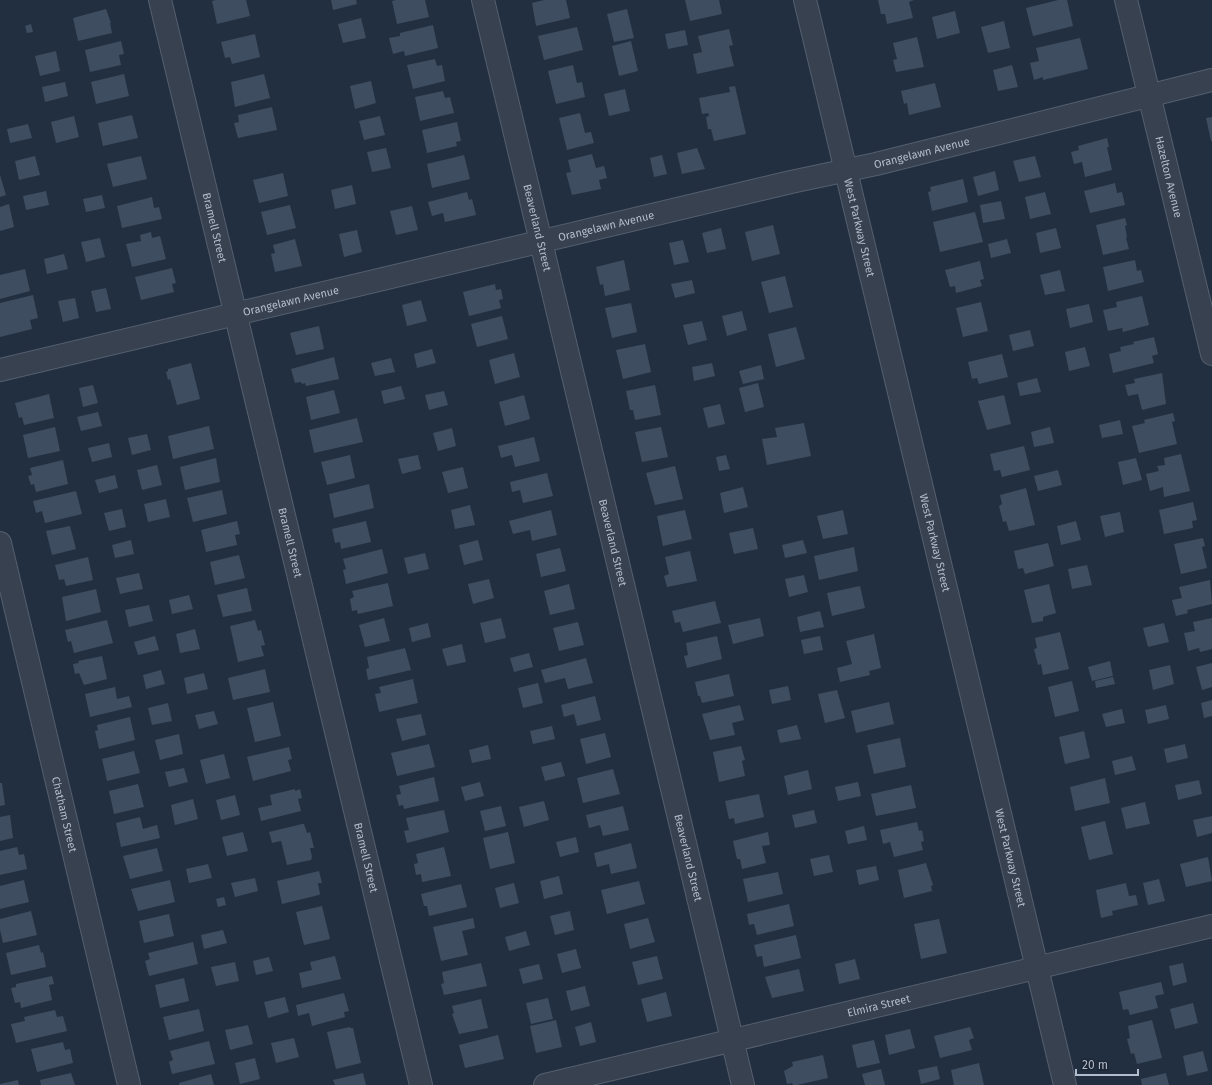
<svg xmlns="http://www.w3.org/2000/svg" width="1212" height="1085" font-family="'Fira Sans',sans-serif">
	<rect width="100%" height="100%" fill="#222f40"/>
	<!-- building -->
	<path fill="#3e4d60" d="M216,0H246L250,16L217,24L212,1Z
		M331,0H356L357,4L333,10Z
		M396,0H425L429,17L397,24L392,1Z
		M544,0H566L570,18L536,26L532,3Z
		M685,0H719L722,14L690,21Z
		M878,0H914L909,2L913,18L887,24L885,14H881Z
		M1058,0H1067L1073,26L1033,36L1026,8Z
		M106,9L111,23H110L112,33L78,41L73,18Z
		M627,9L634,38L614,42L607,14Z
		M955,11L960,33L937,39L932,17Z
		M361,18L366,38L343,43L338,24Z
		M1004,21L1010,48L988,53L981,27Z
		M31,24L33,32L27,33L25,26Z
		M433,25L438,48L405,56L404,51L393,54L389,38L400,36V33Z
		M577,27L583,50L544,60L538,36Z
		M729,29L733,45L729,46L734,66L697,74L693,54L702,52L698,36Z
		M685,30L688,45L668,49L665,34Z
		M255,34L260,57L232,64L230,57L225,58L221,42Z
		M917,37L924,67L896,72L893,60L897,59L893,43Z
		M1080,38L1088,69L1043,80V77L1034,80L1030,63L1039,61L1036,48Z
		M121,41L124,54L119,55L121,65L90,72L85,50Z
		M631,41L638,71L619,76L612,46Z
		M56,51L60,71L40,76L35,56Z
		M435,59L437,66L442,65L445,81L413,89L407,65Z
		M573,65L577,83L582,82L585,97L556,104L548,71Z
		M1012,65L1018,87L998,91L993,70Z
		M124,74L129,96L96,104L91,82Z
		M264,74L270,98L235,107L231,82Z
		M371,81L376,103L355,109L350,86Z
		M65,82L68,96L45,102L42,87Z
		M935,83L941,107L909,115L907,103L904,104L901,91Z
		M735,86L746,134L714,141L711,129H708L706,117L709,116L708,113L702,114L699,98L730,92L729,87Z
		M625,89L630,111L609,116L604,94Z
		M443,91L445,98L450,97L454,113L420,121L415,97Z
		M272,107L277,130L238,138L234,123L239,122L238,115Z
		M580,113L585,133L591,132L594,143L567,150L559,118Z
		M132,115L138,138L103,146L98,123Z
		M74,116L79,137L56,143L51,122Z
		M380,116L385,135L364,140L359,121Z
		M1212,117V141H1211L1206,118Z
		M457,122L461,141L456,142L457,146L427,153L422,130Z
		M28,124L32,138L10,143L7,129Z
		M1107,138L1109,147H1107L1112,170L1085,177L1082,162L1074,164L1071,152L1079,150L1078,146Z
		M386,148L391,168L372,172L367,152Z
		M697,148L705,169L682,174L677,153Z
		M592,154L596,168L604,166L607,178L599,180L601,189L572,195L566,173L571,172L568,160Z
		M464,155L470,179L432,188L427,164Z
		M662,155L667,174L654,177L650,158Z
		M35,156L40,175L19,180L15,161Z
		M141,156L147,179L113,187L107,164Z
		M1035,156L1041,177L1019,182L1013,161Z
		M995,171L999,190L978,196L973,177Z
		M283,173L288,196L259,203L253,180Z
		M0,175L6,195L0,197Z
		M963,179L968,202L932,211L928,192L931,191L930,187Z
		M1115,183L1117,193L1122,192L1125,205L1090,213L1084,191Z
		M352,185L356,204L335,209L331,190Z
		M46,191L49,205L26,210L23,196Z
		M467,192L469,200L472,199L476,215L445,222L443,213L432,216L428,202Z
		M1045,192L1051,214L1030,219L1025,197Z
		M102,195L105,208L86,212L83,199Z
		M152,197L154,208L159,207L162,219L122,228L117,206Z
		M1001,201L1005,219L983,223L980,205Z
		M9,204L14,227L0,231V207Z
		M290,205L296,228L267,235L261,212Z
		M412,206L418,230L396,235L390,211Z
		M975,212L983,242L940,252L933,222Z
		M1125,218L1127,225L1125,226L1127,237L1126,238L1129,249L1103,255L1096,225Z
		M773,225L780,254L752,261L745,232Z
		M721,228L726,249L707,253L702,233Z
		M1056,228L1061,248L1040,253L1036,233Z
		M357,230L362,252L344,257L339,234Z
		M151,232L152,238L160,236L166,259L132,267L126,244L141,241L140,235Z
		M100,238L105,257L86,262L81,242Z
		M295,239L302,266L275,272L271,254L275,253L273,245Z
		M1007,239L1011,253L991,258L988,244Z
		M683,240L689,262L674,265L669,243Z
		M64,254L68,269L47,274L44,259Z
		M624,260L630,290L605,296L603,284L600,285L596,267Z
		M1135,260L1137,271L1141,270L1144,282L1108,291L1103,267Z
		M980,261L984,279L980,280L982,286L956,293L955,286L950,287L945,270Z
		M172,268L176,283L172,284L174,292L141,300L135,277Z
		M25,269L30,291L0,299V275Z
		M1060,270L1065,291L1045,295L1040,275Z
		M785,276L793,307L769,313L761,282Z
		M692,280L695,293L675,298L671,284Z
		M495,284L496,290L501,289L503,299L499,300L501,308L469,316L463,292Z
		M106,288L111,309L96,312L91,291Z
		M33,295L38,318L30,320L32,329L0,337V303Z
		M1142,296L1149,325L1123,332L1122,328L1108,331L1103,310L1117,307L1116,302Z
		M75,298L79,318L63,322L58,301Z
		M421,300L427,321L407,326L402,305Z
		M981,302L988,331L963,337L956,308Z
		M631,303L637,332L612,338L605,308Z
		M1089,304L1093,322L1070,328L1066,309Z
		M742,311L747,330L727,336L722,316Z
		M502,316L508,339L477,347L471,324Z
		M702,321L707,340L688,345L683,325Z
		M319,326L324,349L296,355L290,333Z
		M796,327L805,359L776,367L768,334Z
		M1030,330L1034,346L1013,351L1009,335Z
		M1154,337L1158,354L1152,356L1154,363L1113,373L1109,354L1121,351L1120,347L1134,344L1133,342Z
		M645,344L651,372L623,379L616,350Z
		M1085,347L1090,366L1069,371L1065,352Z
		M432,349L436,363L417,368L414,354Z
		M514,353L520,377L495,384L489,360Z
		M1002,354L1008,377L979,384L977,378L972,379L968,362Z
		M334,357L339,379L306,386L305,383L302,384L301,382L295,383L291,369Z
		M391,358L395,372L375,376L371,363Z
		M191,363L200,399L177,405L170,379L168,380L166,372L168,371V369Z
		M712,363L715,376L694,381L692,367Z
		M761,365L764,379L743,384L739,371Z
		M1162,373L1166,404L1142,410L1138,394L1128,396L1125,385L1135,383L1134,379Z
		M1037,378L1041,392L1020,396L1017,383Z
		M758,383L764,407L745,412L739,388Z
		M93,385L98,403L83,407L79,388Z
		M655,385L661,415L635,420L633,410H630L626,391Z
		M401,386L405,399L384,404L381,391Z
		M334,390L340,413L311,420L306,397Z
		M444,391L448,405L429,410L425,395Z
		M49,394L54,418L24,425L22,417L19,418L15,403Z
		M524,395L530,419L505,426L499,402Z
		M1004,395L1011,424L987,430L978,401Z
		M720,404L725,424L708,428L703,408Z
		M98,412L102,426L81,431L77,417Z
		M1173,413L1175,421L1172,422L1177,444L1139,453L1132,426L1145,423L1144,420Z
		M357,418L363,442L314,453L309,430Z
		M1120,420L1123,434L1102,438L1099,425Z
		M804,423L811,456L767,465L762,439L777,437L775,428Z
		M209,426L214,449L173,459L168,436Z
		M55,427L60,451L28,458L23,435Z
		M661,427L668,457L642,462L635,432Z
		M1050,427L1054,443L1034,447L1031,432Z
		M452,428L456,446L438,451L433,433Z
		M147,434L151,450L132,455L128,438Z
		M534,437L540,461L515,467L512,455L501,458L498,446Z
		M109,443L112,457L92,462L88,448Z
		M1024,446L1030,470L1002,477L1000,470L994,471L990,454Z
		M1181,454L1190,491L1164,497L1163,487L1150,491L1146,474L1159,471L1157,466L1165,465L1164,458Z
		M350,455L355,478L327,485L321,462Z
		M418,455L421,469L402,474L398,459Z
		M726,455L730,469L719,471L716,457Z
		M216,458L220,482L185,490L180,467Z
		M1136,458L1142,480L1123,485L1118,462Z
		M63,460L68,484L36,492L34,484L31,485L28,476L32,475L30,468Z
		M157,465L162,485L142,490L137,470Z
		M675,466L683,499L655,505L646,473Z
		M463,467L468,488L448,493L442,472Z
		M1058,470L1062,485L1038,491L1034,476Z
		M547,473L553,496L523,503L520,490L512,492L510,482Z
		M115,475L118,488L99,493L95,480Z
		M369,484L374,508L334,518L329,494Z
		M743,487L748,507L724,513L720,493Z
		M1026,488L1035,525L1009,531L1006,521L1003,522L999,506L1002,504L1000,495Z
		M222,490L227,514L193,522L187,498Z
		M76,491L82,514L45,523L42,511L36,513L33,501Z
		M166,499L170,517L148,522L144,504Z
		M1193,502L1197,520L1192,521L1193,528L1164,534L1159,510Z
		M470,505L475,525L455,529L451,510Z
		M122,509L126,527L109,531L104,513Z
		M551,510L557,535L532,541L530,530L513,534L509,521Z
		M685,510L692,539L663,546L657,516Z
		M843,510L848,534L823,539L817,516Z
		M1120,512L1124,532L1105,537L1100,516Z
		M237,521L240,534L235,535L237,545L206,552L201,530Z
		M366,521L371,542L341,549L340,542L335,543L332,529Z
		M1076,521L1081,540L1061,545L1057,526Z
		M70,526L76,549L52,555L46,531Z
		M753,528L758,549L734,554L729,533Z
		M1203,538L1205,546L1202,547L1207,568L1181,574L1174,544Z
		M131,540L134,554L115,558L112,545Z
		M478,540L483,560L464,565L459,545Z
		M803,540L807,553L785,558L782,545Z
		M1048,543L1054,566L1025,574L1023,568L1018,569L1014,551Z
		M854,547L858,571L819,580L814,556Z
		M560,548L566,571L541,577L536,554Z
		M382,549L388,573L346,584L343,570L346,569L343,559Z
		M690,551L697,581L667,587L664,576L669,574L665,557Z
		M425,553L429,569L408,574L404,558Z
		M239,555L245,578L215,585L210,562Z
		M88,557L93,580L66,586L64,579L59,580L55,565Z
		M1087,565L1092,585L1072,589L1068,569Z
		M139,573L143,589L120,594L116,578Z
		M804,575L808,592L789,597L785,579Z
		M489,579L494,598L473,604L468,584Z
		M1210,580L1212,604L1187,610L1188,613L1176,616L1172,600L1182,598L1179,587Z
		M388,583L393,606L358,614L357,610L352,611L350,599L354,597L352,591Z
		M569,584L575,609L550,615L544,591Z
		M1049,584L1056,613L1043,617V621L1032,623L1024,590Z
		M860,586L865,608L832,616L827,593Z
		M247,588L252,611L223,617L217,595Z
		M96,589L101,612L66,621L62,597Z
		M189,595L193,609L172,614L169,600Z
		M715,601L721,623L683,632L680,622L675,623L672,611Z
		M149,605L153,621L129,627L125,610Z
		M820,611L824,627L800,632L797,617Z
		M384,618L390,641L365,647L359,625Z
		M501,618L506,638L485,643L480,623Z
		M760,618L764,636L733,644L728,625Z
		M1212,618V649L1200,652L1199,648L1188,651L1184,633L1195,631L1193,622Z
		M107,620L113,643L74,653L71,641L68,642L65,630Z
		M255,620L258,631L261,630L265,645L261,646L264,656L238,662L230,626Z
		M578,622L584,645L559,651L553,628Z
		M428,623L431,637L412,642L409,628Z
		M1164,623L1169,642L1148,647L1143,628Z
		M195,629L200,649L180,653L176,634Z
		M1060,632L1069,669L1043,675L1041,664L1038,665L1034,649L1037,648L1035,638Z
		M874,634L881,668L869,671L870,675L840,682L837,668L852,664L846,641Z
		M155,636L159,650L138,655L134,642Z
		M717,636L722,659L687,668L684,656L688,655L686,643Z
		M820,636L823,650L804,654L801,640Z
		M462,644L466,662L447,666L442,649Z
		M405,648L411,670L368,680L366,669L369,668L367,657Z
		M529,653L533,667L514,672L510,658Z
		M102,656L107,679L84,685L79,673L75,674L73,664L79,663L78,661Z
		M586,658L593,683L568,689L565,678L545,683L541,670Z
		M1110,661L1113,676L1092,681L1088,667Z
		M1212,663V687L1202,690L1196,667Z
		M1170,665L1174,684L1153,690L1149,670Z
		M265,669L270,692L233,700L228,678Z
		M161,670L165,684L146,689L143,675Z
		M204,673L208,689L187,694L184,678Z
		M729,674L734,696L702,703L700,696H698L695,682Z
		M1113,677L1115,684L1096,688L1095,681Z
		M413,679L418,703L379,712L375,694L381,693L379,687Z
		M1072,681L1079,711L1055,717L1048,687Z
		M538,683L543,703L523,708L518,688Z
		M788,686L791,700L772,704L769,690Z
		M115,687L117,699L129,696L132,707L90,717L85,694Z
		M837,690L845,718L825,723L818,694Z
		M595,696L601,720L577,726L574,714L564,717L561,705Z
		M1212,700V716L1204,718L1201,703Z
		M273,702L281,736L255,742L247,708Z
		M889,702L894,724L856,733L851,711Z
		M168,703L172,721L152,725L148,708Z
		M740,705L744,720L732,723L735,735L710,740L702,714Z
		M1166,705L1169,719L1148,724L1145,710Z
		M1122,709L1125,723L1106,727L1102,714Z
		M214,711L218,724L199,729L195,715Z
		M421,714L426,735L402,741L396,719Z
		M130,717L135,740L99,749L95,731L98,730L97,725Z
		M797,725L801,739L780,743L777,730Z
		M552,726L555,739L533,744L530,731Z
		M1084,731L1090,758L1065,764L1059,737Z
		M605,733L611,757L586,764L580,739Z
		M179,734L183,754L160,760L155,740Z
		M900,738L906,767L874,774L867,745Z
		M429,744L435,767L397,776L391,753Z
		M1185,744L1188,758L1167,763L1164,749Z
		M488,745L491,759L472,763L469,750Z
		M741,746L745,760L742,761L745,776L719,782L713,752Z
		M289,747L292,759L288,760L291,771L253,781L247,757Z
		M134,751L140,773L107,781L102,759Z
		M224,754L230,778L206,784L200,760Z
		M1132,756L1136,770L1115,775L1112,761Z
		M561,762L565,776L545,781L541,767Z
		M184,768L188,782L169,787L165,772Z
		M613,769L620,794L583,803L577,778Z
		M808,770L812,789L788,795L784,776Z
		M434,777L439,801L404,809L403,805L399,806L396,795L401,794L399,786Z
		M1105,778L1110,803L1075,811L1070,787Z
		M1199,780L1202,794L1178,800L1175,785Z
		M480,782L484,796L465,801L461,787Z
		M858,782L861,796L838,801L835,787Z
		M0,783H2L5,805L0,806Z
		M138,784L144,807L114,814L109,791Z
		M911,785L916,808L876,816L871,794Z
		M295,789V791L300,789L302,798L298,799L301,811L261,821L258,808L272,805L270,795Z
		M759,794L764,817L735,824L734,818L729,819L725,801Z
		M235,795L240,815L221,820L216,800Z
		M193,799L198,819L175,825L171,805Z
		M544,801L549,820L524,827L519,807Z
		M1145,802L1150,824L1126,829L1121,808Z
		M501,806L506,826L485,831L480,811Z
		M623,806L629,830L603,836L600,825L589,828L586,815Z
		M444,810L449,832L407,843L404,831L409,830L406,818Z
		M814,810L817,823L795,828L792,815Z
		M10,815L13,838L0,841V817Z
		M1212,816V833L1197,837L1193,820Z
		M140,817L143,829L157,825L160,838L121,847L116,823Z
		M1105,821L1113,854L1089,860L1081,827Z
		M917,822L919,831L922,830L924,841L921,842L923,850L894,857L890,842L883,844L880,830Z
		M302,824H304L307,833L310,832L314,848H310L312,857L311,860L287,865L281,841L272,843L269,832Z
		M864,826L867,840L848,844L845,831Z
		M243,832L248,851L227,856L222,837Z
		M508,832L515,863L490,869L483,838Z
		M768,832L770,845L762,846L766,863L742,869L740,859H737L733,841Z
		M576,837L579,852L560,857L556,842Z
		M631,843L637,868L611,874L609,864L597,867L594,853Z
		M17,847L19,855L24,854L27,869L0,875V851Z
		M444,847L451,876L422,882L421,874L416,875L414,864L418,863L416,854Z
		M157,848L163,871L130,879L123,856Z
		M829,855L833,872L814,876L810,859Z
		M1208,857L1212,881L1186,887L1180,864Z
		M926,863L933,885L931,886L932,891L904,898L898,870Z
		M208,864L212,878L189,883L186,869Z
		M876,866L879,880L859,885L856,870Z
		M319,871L322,883H318L320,894L319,895L282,904L277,881Z
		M778,872L783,894L748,902L743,879Z
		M559,876L563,894L544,899L540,881Z
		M255,878L258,891L235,897L231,883Z
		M1159,879L1165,901L1148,905L1143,883Z
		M24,880L29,902L0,909V886Z
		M170,880L175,902L138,911L131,889Z
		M639,881L645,904L607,914L601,890Z
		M514,883L519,903L500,908L495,888Z
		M1126,883L1129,896L1136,895L1138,905L1112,911L1113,915L1101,918L1096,890Z
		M461,884L467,907L429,916L427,906H424L421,894Z
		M224,897L226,905L218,907L216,899Z
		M789,904L794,926L757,935L754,924L749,925L747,914Z
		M322,906L330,939L304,945L296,912Z
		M31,911L37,935L3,943L0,930V919Z
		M570,911L574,930L555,935L550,916Z
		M169,914L174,936L144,943L139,921Z
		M473,918L475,928L462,931L468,955L441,961L433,927Z
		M648,918L655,942L630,949L624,924Z
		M939,919L947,953L921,959L914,924Z
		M223,930L227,943L204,949L201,935Z
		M526,931L530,945L509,951L505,937Z
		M796,935L801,958L764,967L762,956L757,957L754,945Z
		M193,942L198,964L149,976L145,961L150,959L148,953Z
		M39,945L41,953L43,952L46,967L11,975L6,953Z
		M576,949L581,968L562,973L557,954Z
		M335,956L341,979L302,988L299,973L312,970L310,962Z
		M657,956L663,979L638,985L632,962Z
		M269,957L273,971L256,975L253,961Z
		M855,959L860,979L839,984L835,964Z
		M235,962L239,981L216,986L211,967Z
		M481,963L487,986L444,995L441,984L444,983L442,972Z
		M1183,963L1187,982L1173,986L1169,966Z
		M539,964L543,979L523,984L519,969Z
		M799,969L804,991L772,998L765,977Z
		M52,976L54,984L49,985L52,1000L21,1008L20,1002L15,1003L11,988L16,987V984Z
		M184,978L189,1001L160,1008L155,985Z
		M1161,982L1164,994L1155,996L1158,1008L1130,1015L1128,1009L1123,1010L1119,992Z
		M585,986L590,1006L571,1011L566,991Z
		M666,992L672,1016L647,1022L641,999Z
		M344,993L349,1011L344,1012L345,1017L312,1026L309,1013L298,1016L296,1005Z
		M285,997L289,1012L268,1018L264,1002Z
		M548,998L553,1019L531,1024L526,1003Z
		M481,999L488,1028L459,1034L452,1014L454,1013L452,1006Z
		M1193,1003L1198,1023L1175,1029L1170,1009Z
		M199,1009L204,1031L169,1040L163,1017Z
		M55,1010L57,1017L63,1016L67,1031L16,1043L11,1024L25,1021L24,1017Z
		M556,1020L562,1047L536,1053L530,1026Z
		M1152,1020L1162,1058L1137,1064L1134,1053L1131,1054L1127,1039L1130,1038L1128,1026Z
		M591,1022L596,1042L580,1046L575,1027Z
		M248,1025L253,1044L230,1050L225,1030Z
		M350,1027V1028H353L361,1063L336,1069L327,1032Z
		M970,1027L974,1038L969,1040L972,1050L940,1058L934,1036Z
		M910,1029L915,1048L889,1055L885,1035Z
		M498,1035L504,1059L465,1068L459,1045Z
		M294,1038L299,1057L276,1063L271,1043Z
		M874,1040L880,1063L857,1068L852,1045Z
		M209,1041L215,1064L172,1074L169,1062L173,1060L170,1051Z
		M63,1042L65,1050L70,1049L73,1063L37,1072L31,1049Z
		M1203,1051L1208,1071L1187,1076L1183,1056Z
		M823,1055L828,1078L797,1085H793L792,1083L787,1084L784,1071L793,1066L792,1062Z
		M255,1058L260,1079L240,1084L235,1063Z
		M979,1063L984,1085H954L951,1070Z
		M937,1066L940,1079L921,1084L918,1070Z
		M881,1069L885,1085H865L862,1074Z
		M71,1073L75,1085H41L40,1080Z
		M363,1073L366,1085H335L333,1080Z
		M1166,1073L1169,1085H1142L1141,1079Z
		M211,1074L214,1085H179V1083Z
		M18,1080L19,1085H0V1084Z"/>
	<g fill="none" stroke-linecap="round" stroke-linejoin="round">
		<!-- minor casing -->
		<g stroke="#555f6e" stroke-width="24">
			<g id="minor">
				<path id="s1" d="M160,0L421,1085"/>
				<path id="s2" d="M483,0L743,1085"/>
				<path id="s3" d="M805,0L1065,1085"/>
				<path id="s4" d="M1126,0L1212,354"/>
				<path id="s5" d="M0,370L791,182L876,164L1212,80"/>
				<path id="s6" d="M0,543L129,1085"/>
				<path id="s7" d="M545,1085L1212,926"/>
			</g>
		</g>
		<!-- minor -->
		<use href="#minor" stroke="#374150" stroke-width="22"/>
	</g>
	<g text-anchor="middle" stroke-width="4" stroke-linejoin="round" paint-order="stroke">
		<!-- street labels -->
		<g font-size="11" fill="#b3bccb" stroke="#1c2635">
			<text dy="4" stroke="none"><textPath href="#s5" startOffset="947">Orangelawn Avenue</textPath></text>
			<text dy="4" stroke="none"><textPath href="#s4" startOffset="182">Hazelton Avenue</textPath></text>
			<text dy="4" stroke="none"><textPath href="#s5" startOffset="623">Orangelawn Avenue</textPath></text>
			<text dy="4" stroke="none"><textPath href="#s1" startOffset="234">Bramell Street</textPath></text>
			<text dy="4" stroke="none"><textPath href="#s2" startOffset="234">Beaverland Street</textPath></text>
			<text dy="4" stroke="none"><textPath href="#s3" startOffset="234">West Parkway Street</textPath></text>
			<text dy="4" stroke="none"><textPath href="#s5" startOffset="299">Orangelawn Avenue</textPath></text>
			<text dy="4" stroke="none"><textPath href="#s1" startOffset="558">Bramell Street</textPath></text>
			<text dy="4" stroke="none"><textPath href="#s3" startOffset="558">West Parkway Street</textPath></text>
			<text dy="4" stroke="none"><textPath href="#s2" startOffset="558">Beaverland Street</textPath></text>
			<text dy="4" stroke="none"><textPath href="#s6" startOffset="279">Chatham Street</textPath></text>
			<text dy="4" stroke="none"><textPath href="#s1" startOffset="882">Bramell Street</textPath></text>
			<text dy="4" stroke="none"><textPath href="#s2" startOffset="882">Beaverland Street</textPath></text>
			<text dy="4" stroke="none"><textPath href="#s3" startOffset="882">West Parkway Street</textPath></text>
			<text dy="4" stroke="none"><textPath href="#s7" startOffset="343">Elmira Street</textPath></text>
		</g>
	</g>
	<!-- scale -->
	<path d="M1076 1069v6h62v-6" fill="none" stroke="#b3bccb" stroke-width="2"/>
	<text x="1082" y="1069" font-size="12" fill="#b3bccb" stroke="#1c2635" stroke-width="3" paint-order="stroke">20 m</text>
</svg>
